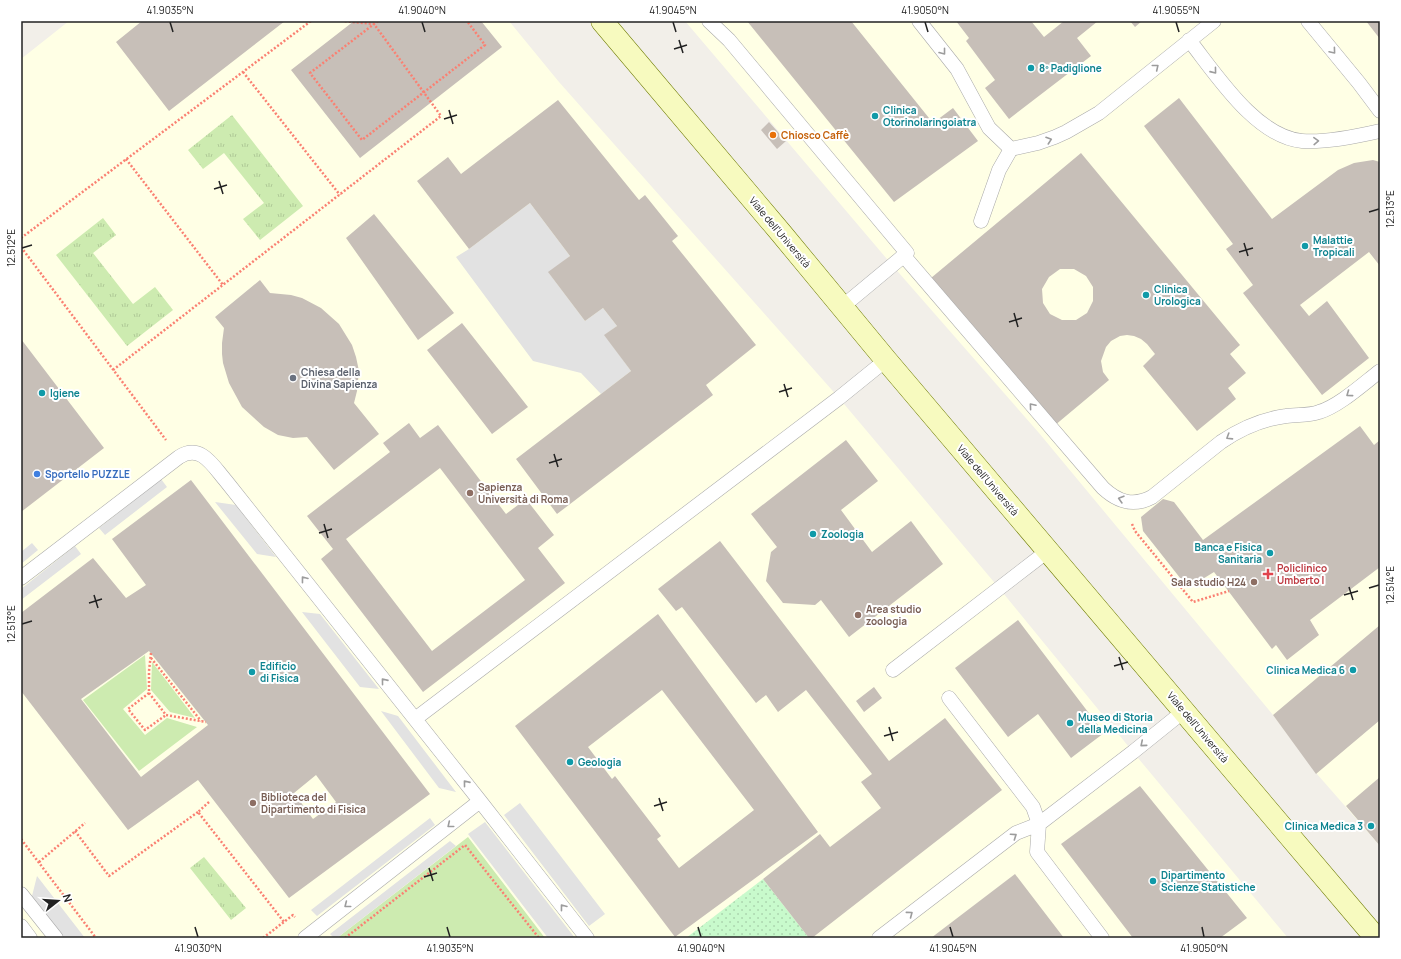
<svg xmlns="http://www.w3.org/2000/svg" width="1401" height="959" font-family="Manrope,sans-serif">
	<defs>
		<pattern id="grass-tufts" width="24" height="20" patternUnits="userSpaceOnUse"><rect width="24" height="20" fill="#cdebb0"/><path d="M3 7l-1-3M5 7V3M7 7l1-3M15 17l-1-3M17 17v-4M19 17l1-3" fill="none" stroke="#b0c997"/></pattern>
		<pattern id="park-dots" width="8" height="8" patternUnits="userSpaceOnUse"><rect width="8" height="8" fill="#c8facc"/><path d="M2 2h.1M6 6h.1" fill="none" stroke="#acd6af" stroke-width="1.8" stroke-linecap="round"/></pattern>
	</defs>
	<rect width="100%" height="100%" fill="#f2efe9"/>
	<!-- education -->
	<path fill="#ffffe5" d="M69,21H509L559,82L839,398L999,588L1133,752L1288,938H21V59Z
		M685,21H1380V846L1317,774L1273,715L1039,433L892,265Z"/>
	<!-- grass -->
	<path fill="url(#grass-tufts)" d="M232,115L303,206L260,240L243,219L264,203L224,153L203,169L188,150Z
		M103,218L116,235L93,253L133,304L155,287L173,310L127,346L56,255Z
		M204,857L246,908L231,920L190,868Z"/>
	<!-- park -->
	<path fill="url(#park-dots)" d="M763,879L809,938H686Z"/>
	<!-- garden -->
	<path fill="#cdebb0" d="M145,655L147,689L123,709L145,735L167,718L197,727L139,771L83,700Z
		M152,662L195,718L170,712L151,690Z
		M468,837L545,938H337Z"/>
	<!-- parking -->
	<path fill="#e2e2e2" d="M530,203L570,256L549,273L585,321L603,308L617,326L605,335L631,371L601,394L581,373L533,361L456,257L469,249Z
		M161,479L167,487L105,535L99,528Z
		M215,502L236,505L276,557L257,554Z
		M32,543L38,550L21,564V552Z
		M75,546L81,554L21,600V589Z
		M302,612L320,614L379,689L360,687Z
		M381,711L398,716L456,792L439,788Z
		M520,803L605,914L589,926L504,815Z
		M430,818L435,825L317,916L311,910Z
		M485,822L575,938H548L468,834Z
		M450,841L456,846L337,938H334L330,934Z
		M37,876L85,938H62L31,900Z"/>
	<!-- building -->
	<path fill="#c7bfb8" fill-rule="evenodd" d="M142,21H285L169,111L116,42Z
		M354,21H481L502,47L360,158L291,70Z
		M747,21H851L933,123L953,108L978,141L894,202Z
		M956,21H1031L1044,37L1064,21H1098L1077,38L1091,56L1009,119L985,88L995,80L966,41L969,38Z
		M1130,21H1142L1135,27Z
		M1366,21H1380V39Z
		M1179,98L1272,219L1338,170L1354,163L1373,160L1380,162V266L1369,252L1300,305L1309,316L1327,301L1369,358L1322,395L1243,293L1253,285L1226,249L1233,244L1144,126Z
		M558,100L639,200L645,195L678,236L672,241L756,345L706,385L713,395L557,514L516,459L631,371L604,335L617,326L603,308L585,321L548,272L570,256L530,203L469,249L417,181L448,157L461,174Z
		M769,122L786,141L777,149L761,130Z
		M1081,153L1240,345L1230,354L1246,373L1228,388L1236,399L1197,431L1143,366L1155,354L1147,344L1141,339L1134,336L1127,335L1120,336L1111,341L1106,347L1101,361L1103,372L1109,380L1054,426L931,278ZM1060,269H1074L1086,276L1093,287V301L1087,313L1076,320H1062L1050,314L1043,303L1042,289L1049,277Z
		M374,214L454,313L418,340L346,238Z
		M260,280L270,293L291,295L302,298L321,308L339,324L352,345L356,357L359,371L357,391L354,403L379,434L334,470L307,437L293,438L278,435L264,427L242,407L229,383L223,363L222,354V343L224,328L215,317Z
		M462,323L528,407L492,434L427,350Z
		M21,339L104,448L21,512Z
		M409,423L420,438L438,425L506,514L526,499L554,535L538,548L565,583L423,692L321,559L333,549L307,516L390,452L383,443ZM440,468L525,580L432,651L346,539Z
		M1360,426L1374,445L1380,440V567L1310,620L1319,635L1287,660L1276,645L1272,649L1214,572L1188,588L1143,531L1141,517L1163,499L1174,502L1203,540Z
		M846,440L878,481L841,510L872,552L911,521L943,564L849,637L821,600L815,605L783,603L766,581L771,552L777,547L751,514Z
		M191,480L430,794L289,898L198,780L128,830L21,691V613L93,558L126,598L146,585L112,539ZM149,651L208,725L141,777L81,699ZM316,775L336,802L313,819L294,793Z
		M720,541L889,761L945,718L1002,790L812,938H809L763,879L820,834L830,847L881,808L861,782L872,774L806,690L778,712L766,695L756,703L682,607L676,611L658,589Z
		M658,614L818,832L675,937L515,726ZM662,690L754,810L679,868L657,839L661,836L615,776L612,779L588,747Z
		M1018,620L1104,733L1071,758L1038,714L1008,737L955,668Z
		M1380,625V720L1316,774L1273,715Z
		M874,687L882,698L864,712L856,701Z
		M1380,777V846L1346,806Z
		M1140,786L1247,918L1220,938H1133L1061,844Z
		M1015,874L1064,938H931Z"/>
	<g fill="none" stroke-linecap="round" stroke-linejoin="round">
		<!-- lane casing -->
		<g stroke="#a9a9a9" stroke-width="15">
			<path id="lane" d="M709,21L729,40L907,253L842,307
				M919,21L957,69L989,128L1011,149
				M1308,21L1359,83L1380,111
				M1189,40C1216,74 1256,137 1302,141C1324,143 1358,136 1380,131
				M981,221L999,170L1011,149L1038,143L1055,137L1066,132L1099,113L1214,21
				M903,255L1103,488C1118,502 1133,507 1152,497L1221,442C1240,429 1263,419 1286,416C1297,414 1308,416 1319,412C1339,406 1363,384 1380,371
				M21,578L179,457C201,443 213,466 226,481L480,801L587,938
				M893,670L1049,550
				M949,698L1033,807L1039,824L1037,852L1102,938
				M415,719L839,398L886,360
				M21,894L56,938
				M21,926L30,938
				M305,938L480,801
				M879,938L1016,833L1039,824L1133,752L1184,711"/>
		</g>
		<!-- secondary casing -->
		<g stroke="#707d05" stroke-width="23">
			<path id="secondary" d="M602,21L781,233L886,360L1376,938"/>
		</g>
		<!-- path -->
		<path stroke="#fa8072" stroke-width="2.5" stroke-dasharray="2 2" stroke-linecap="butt" d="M378,21L310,73L362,140L485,45L467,21
			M243,72L340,195
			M126,159L223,285
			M21,238L311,21
			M21,247L166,440
			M113,370L441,116L374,24L343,21
			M1132,524L1135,531L1193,602L1229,591
			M151,653L149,671V693L166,715L206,722
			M151,658L201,721
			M149,693L128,709L145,730L166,715
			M209,802L198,812L284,922
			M75,831L109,876L198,812
			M21,839L96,938
			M39,862L85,823
			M263,938L293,915L295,917
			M345,938L465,845L539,938"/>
		<!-- lane -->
		<use href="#lane" stroke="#fff" stroke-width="14"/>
		<!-- secondary -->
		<use href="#secondary" stroke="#f7fabf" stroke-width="22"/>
	</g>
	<!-- one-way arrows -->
	<defs><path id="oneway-chevron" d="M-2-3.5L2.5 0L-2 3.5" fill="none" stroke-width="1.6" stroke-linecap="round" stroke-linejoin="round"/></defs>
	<g stroke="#9c9c9c">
		<use href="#oneway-chevron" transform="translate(1333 51) rotate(50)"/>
		<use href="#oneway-chevron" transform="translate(943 52) rotate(52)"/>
		<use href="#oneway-chevron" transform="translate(1156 67) rotate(-39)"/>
		<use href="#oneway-chevron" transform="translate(1214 71) rotate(51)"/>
		<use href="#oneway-chevron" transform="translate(1049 140) rotate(-19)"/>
		<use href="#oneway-chevron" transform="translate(1316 141) rotate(-2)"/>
		<use href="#oneway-chevron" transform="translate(1349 394) rotate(144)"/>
		<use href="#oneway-chevron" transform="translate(1032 406) rotate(-130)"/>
		<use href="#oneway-chevron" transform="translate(1229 437) rotate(148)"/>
		<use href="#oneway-chevron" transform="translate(1121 499) rotate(-164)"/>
		<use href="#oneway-chevron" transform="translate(304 579) rotate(-128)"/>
		<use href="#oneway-chevron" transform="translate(384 681) rotate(-129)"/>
		<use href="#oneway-chevron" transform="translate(1143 744) rotate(140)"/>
		<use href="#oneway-chevron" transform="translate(466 783) rotate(-129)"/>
		<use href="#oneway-chevron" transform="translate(450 825) rotate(141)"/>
		<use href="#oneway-chevron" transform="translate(1014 836) rotate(-34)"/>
		<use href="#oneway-chevron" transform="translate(347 905) rotate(142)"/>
		<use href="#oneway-chevron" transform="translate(563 907) rotate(-128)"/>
		<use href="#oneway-chevron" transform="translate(910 914) rotate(-37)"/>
	</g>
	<!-- ticks -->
	<path fill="none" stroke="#222" stroke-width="1.5" d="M170,22L173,32M422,22L425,32M673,22L676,32M925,22L928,32M1176,22L1179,32M679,40L683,53M674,49L687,45M449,110L453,124M444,119L457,115M219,181L223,194M214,189L227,185M1369,212L1379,209M1244,243L1248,256M22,248L32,245M1239,252L1253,248M1014,313L1018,327M1009,322L1022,318M784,384L788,397M779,392L792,388M554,454L558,467M549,463L562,459M324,524L328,538M319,533L332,529M1349,587L1353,600M1369,588L1379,585M94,595L98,608M1344,595L1358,591M89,603L102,599M22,624L32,621M1119,657L1123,670M1114,666L1128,662M889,727L893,741M884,736L898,732M659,798L663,811M654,806L667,802M429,868L433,881M424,877L437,873M195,927L198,937M447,927L450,937M698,927L701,937M950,927L953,937M1202,927L1204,937"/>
	<!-- markers -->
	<g fill="#0f9aa8" stroke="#fff" stroke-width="1.5">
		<circle cx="1031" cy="68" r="4"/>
		<circle cx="875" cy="116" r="4"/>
		<circle cx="1305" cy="246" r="4"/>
		<circle cx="1146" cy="295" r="4"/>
		<circle cx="42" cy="393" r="4"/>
		<circle cx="813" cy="534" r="4"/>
		<circle cx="1270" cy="553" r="4"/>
		<circle cx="1353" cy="670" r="4"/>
		<circle cx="252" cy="672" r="4"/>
		<circle cx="1070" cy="723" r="4"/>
		<circle cx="570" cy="762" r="4"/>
		<circle cx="1371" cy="826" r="4"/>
		<circle cx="1153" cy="881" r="4"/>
	</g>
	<circle fill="#e8710a" stroke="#fff" stroke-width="1.5" cx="773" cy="135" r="4"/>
	<circle fill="#6b7280" stroke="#fff" stroke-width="1.5" cx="293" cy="378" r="4"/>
	<circle fill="#3f7fe0" stroke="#fff" stroke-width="1.5" cx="37" cy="474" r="4"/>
	<g fill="#8d6e63" stroke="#fff" stroke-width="1.5">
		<circle cx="470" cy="493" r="4"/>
		<circle cx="1254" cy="582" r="4"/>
		<circle cx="858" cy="615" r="4"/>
		<circle cx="253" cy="803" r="4"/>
	</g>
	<path fill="#e0444e" stroke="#fff" stroke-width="1.5" d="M1266 568h4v4h4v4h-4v4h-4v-4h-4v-4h4z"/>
	<g text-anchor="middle" stroke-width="4" stroke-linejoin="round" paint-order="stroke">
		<!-- culture labels -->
		<g font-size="10" font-weight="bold" fill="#0d838f" stroke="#fff" text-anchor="start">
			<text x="1039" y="72">8º Padiglione</text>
			<text x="883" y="114">Clinica<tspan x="883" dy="12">Otorinolaringoiatra</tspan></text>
			<text x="1313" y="244">Malattie<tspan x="1313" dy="12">Tropicali</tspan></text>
			<text x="1154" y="293">Clinica<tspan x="1154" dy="12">Urologica</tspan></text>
			<text x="50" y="397">Igiene</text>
			<text x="821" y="538">Zoologia</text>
			<text x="1262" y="551" text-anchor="end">Banca e Fisica<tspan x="1262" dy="12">Sanitaria</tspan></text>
			<text x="260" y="670">Edificio<tspan x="260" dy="12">di Fisica</tspan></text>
			<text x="1345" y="674" text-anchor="end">Clinica Medica 6</text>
			<text x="1078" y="721">Museo di Storia<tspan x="1078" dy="12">della Medicina</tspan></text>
			<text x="578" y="766">Geologia</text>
			<text x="1363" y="830" text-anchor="end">Clinica Medica 3</text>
			<text x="1161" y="879">Dipartimento<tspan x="1161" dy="12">Scienze Statistiche</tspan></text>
		</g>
		<!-- food labels -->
		<g font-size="10" font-weight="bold" fill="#c56008" stroke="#fff" text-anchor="start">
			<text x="781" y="139">Chiosco Caffè</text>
		</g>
		<!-- street labels -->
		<g font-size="10" fill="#222" stroke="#fff">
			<text transform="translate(780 232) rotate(50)" y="4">Viale dell'Università</text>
			<text transform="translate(988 480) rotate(50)" y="4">Viale dell'Università</text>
			<text transform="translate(1198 727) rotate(50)" y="4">Viale dell'Università</text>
		</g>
		<!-- worship labels -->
		<g font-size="10" font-weight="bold" fill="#5b616d" stroke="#fff" text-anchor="start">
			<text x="301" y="376">Chiesa della<tspan x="301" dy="12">Divina Sapienza</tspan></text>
		</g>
		<!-- shop labels -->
		<g font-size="10" font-weight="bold" fill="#366cbe" stroke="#fff" text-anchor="start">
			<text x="45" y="478">Sportello PUZZLE</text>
		</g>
		<!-- education labels -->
		<g font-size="10" font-weight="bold" fill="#785e54" stroke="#fff" text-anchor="start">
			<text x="478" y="491">Sapienza<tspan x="478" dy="12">Università di Roma</tspan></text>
			<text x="1246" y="586" text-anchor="end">Sala studio H24</text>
			<text x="866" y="613">Area studio<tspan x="866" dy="12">zoologia</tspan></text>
			<text x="261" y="801">Biblioteca del<tspan x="261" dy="12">Dipartimento di Fisica</tspan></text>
		</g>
		<!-- health labels -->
		<g font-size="10" font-weight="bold" fill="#be3a42" stroke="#fff" text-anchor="start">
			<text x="1277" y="572">Policlinico<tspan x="1277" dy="12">Umberto I</tspan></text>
		</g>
	</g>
	<!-- border -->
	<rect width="1401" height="959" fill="none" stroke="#ffffff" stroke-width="44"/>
	<!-- north arrow -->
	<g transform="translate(58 901) rotate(73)" stroke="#ffffff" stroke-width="3" paint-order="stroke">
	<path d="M0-3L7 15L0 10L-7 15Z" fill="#222222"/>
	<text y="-6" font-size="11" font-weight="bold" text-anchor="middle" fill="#222222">N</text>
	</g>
	<rect x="22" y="22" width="1357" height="915" fill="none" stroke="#222" stroke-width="1.5"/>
	<g font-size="10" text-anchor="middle" fill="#222">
		<text x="170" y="14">41.9035°N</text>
		<text x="422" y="14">41.9040°N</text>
		<text x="673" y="14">41.9045°N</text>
		<text x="925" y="14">41.9050°N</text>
		<text x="1176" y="14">41.9055°N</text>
		<text transform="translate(1390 209) rotate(-90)" y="4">12.513°E</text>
		<text transform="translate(11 248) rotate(-90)" y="4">12.512°E</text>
		<text transform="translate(1390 585) rotate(-90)" y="4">12.514°E</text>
		<text transform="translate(11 624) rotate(-90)" y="4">12.513°E</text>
		<text x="198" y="952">41.9030°N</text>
		<text x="450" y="952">41.9035°N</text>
		<text x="701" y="952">41.9040°N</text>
		<text x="953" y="952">41.9045°N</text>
		<text x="1204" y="952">41.9050°N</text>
	</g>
</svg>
